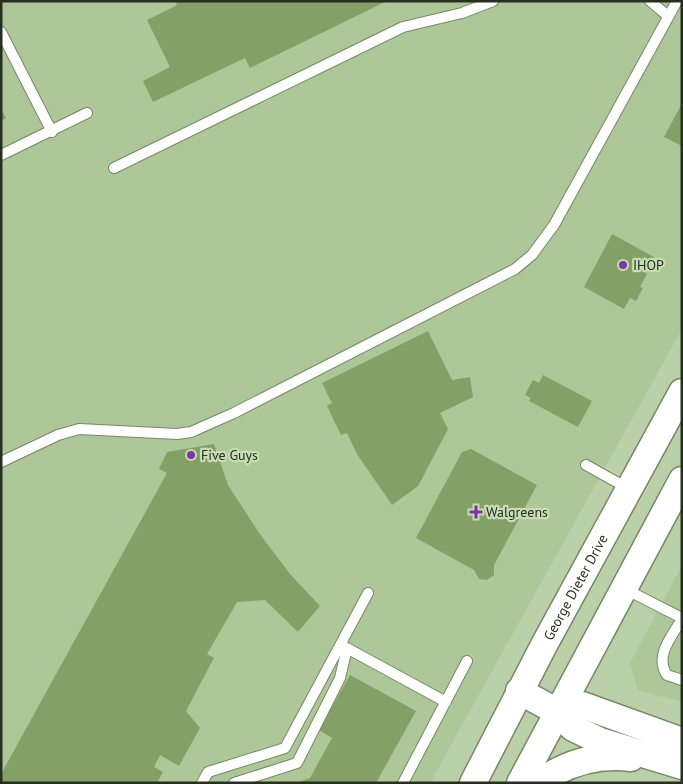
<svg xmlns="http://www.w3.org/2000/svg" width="683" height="784" font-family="'PT Sans',sans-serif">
	<rect width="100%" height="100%" fill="#bad0a8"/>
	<!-- built -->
	<path fill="#aec798" d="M1,1H682V329L430,783H1Z
		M682,565V702L638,690L630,663Z"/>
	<!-- building -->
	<path fill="#83a067" d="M175,1H387L250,68L245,58L153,102L143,81L170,67L147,20L177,5Z
		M682,103V146L664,137Z
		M1,108L6,118L1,121Z
		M612,234L654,257L645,273L647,274L640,287L643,288L636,301L630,298L624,309L584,287Z
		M428,331L452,380L470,377L473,397L440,413L448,429L418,486L392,505L357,454L347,433L341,435L327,406L332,403L322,383Z
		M543,375L592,401L578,427L529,401L531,398L525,395L533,380L539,383Z
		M214,444L228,485L259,533L290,574L320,606L298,632L265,600L237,602L207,654L214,658L186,711L200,728L179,766L160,755L154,767L163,772L157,783H1V774L167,473L159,469L167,452Z
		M471,449L537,485L494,565V575L487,580L479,579L474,570L416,538L462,452Z
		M350,675L416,711L376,783H296L310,778L332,738L319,730Z"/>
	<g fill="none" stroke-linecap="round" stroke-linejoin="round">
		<!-- service casing -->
		<g stroke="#758963" stroke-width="12">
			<path id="service" d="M650,1L668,16
				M1,32L52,132
				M1,155L87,113
				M114,168L403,27L462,13L493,1
				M1,462L58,435L79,429L177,434L191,432L234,413L515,269L532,255L554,225L677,1
				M586,465L629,489
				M625,589L682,618
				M682,619C672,636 654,656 667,675L682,680
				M343,646L446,702
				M202,783L208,772L285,748L368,593
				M234,783L297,763L340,678L347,648
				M403,783L467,661"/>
		</g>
		<!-- secondary casing -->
		<g stroke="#758963" stroke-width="29">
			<g id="secondary">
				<path d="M519,691L556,711L573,728L600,741L682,766"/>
				<path d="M556,711L582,705L682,741"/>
				<path id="s1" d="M473,783L544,645L682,392"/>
				<path d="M520,783L682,480"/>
				<path d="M538,783C566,763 597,754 631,758"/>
			</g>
		</g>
		<!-- service -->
		<use href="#service" stroke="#fff" stroke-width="10"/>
		<!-- secondary -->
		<use href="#secondary" stroke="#fff" stroke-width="26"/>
	</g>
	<!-- markers -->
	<g fill="#7d33a6" stroke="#c7ddb4" stroke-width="2">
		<circle cx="623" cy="265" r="5"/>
		<circle cx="191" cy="455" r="5"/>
		<path d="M473.5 504.5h5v5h5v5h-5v5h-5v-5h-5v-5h5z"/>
	</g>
	<g text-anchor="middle" stroke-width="4.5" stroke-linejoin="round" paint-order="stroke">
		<!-- poi labels -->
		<g font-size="14" fill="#272f20" stroke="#c7ddb4" text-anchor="start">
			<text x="633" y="270">IHOP</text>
			<text x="201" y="460">Five Guys</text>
			<text x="486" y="517">Walgreens</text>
		</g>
		<!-- street labels -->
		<g font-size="14" fill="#272f20" stroke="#c7ddb4">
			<text dy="5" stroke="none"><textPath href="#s1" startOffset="221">George Dieter Drive</textPath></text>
		</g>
	</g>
	<!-- border -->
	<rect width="683" height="784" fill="none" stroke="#272f20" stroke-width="5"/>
</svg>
